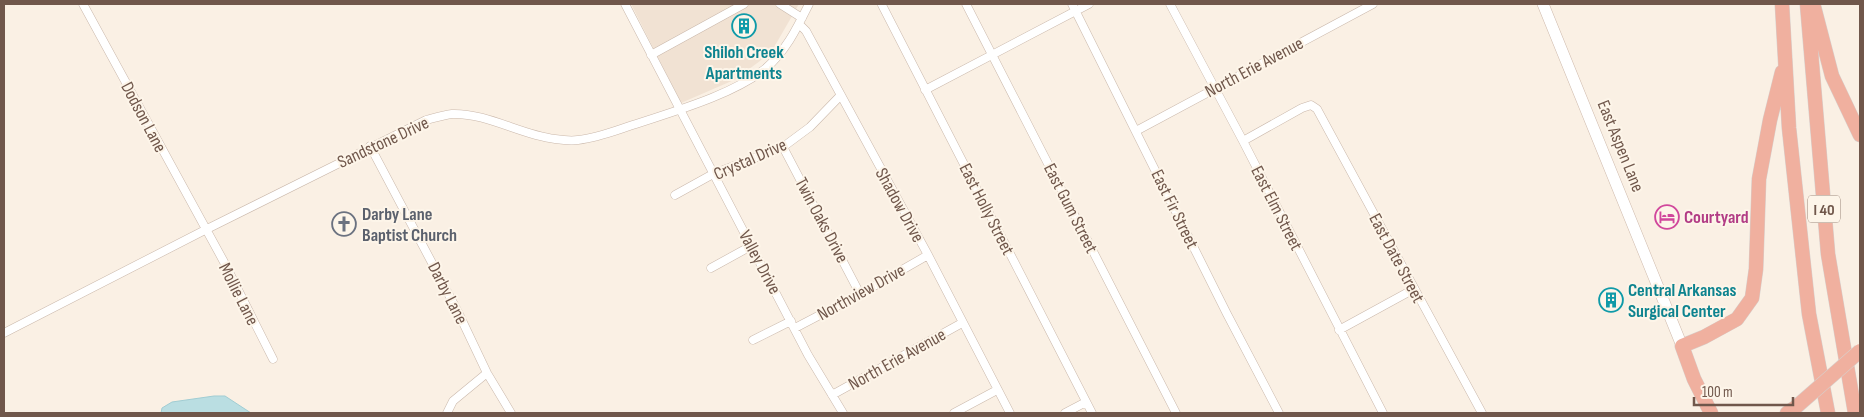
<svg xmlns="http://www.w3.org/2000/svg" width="1864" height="417" font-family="'Sofia Sans Condensed',sans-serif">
	<rect width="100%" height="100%" fill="#faf0e4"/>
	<!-- residential -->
	<path fill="#f1e2d3" d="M631,4H799L773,49L760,61L734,80L681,103Z"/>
	<!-- water -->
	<path fill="#badee2" stroke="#a1cdd3" d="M214,396H225L251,413H161L162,408L172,402Z"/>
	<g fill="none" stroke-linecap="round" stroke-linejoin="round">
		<!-- street casing -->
		<g stroke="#cab8ab" stroke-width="9">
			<path id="street" d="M83,4L224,262L273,359
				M625,4L808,355L843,413
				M780,4L802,18
				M966,4L1176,413
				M1072,4L1227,314L1279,413
				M1170,4L1243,141L1383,413
				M882,5L1092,413
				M799,24L806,31L928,255L1010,413
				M651,55L744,4
				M925,90L1089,4
				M1136,131L1373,4
				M1243,141L1302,108L1311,105L1317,109L1482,413
				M370,146L458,312L487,373L511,413
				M783,147L860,294
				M675,195L713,174L783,147L810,127L841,95
				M711,268L751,246
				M795,328L860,294L928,255
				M1339,330L1414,289
				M4,333L205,230L426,120C434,118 444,115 452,114C488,113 520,135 555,139C562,140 571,141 578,140C598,138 617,130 636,124C675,111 732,95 765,69C786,51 797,28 809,4
				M753,340L791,321
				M832,395L962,323
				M447,413L453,401L487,373
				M954,413L997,390
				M1065,413L1086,402"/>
		</g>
		<!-- secondary casing -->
		<g stroke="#cfbaac" stroke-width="12">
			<path id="secondary" d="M1543,4L1682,346"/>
		</g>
		<!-- highway casing -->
		<g stroke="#d7d0cd" stroke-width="15">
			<path id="highway" d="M1782,4L1789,128L1809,314L1828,413
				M1807,4L1828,254L1855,413
				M1814,7L1832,76L1860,135
				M1711,413L1694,379L1682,346L1704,337L1737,319L1752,298L1756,269L1759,179L1770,120L1782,72
				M1787,413L1796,407"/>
		</g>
		<!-- street -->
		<use href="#street" stroke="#fff" stroke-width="8"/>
		<!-- secondary -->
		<use href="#secondary" stroke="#fff" stroke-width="11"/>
		<!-- highway -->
		<use href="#highway" stroke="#f0b09f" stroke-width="14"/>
		<!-- highway-bridge casing -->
		<g stroke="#d7d0cd" stroke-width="15" stroke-linecap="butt">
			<path id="highway-bridge" d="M1796,407L1860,351"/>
		</g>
		<!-- highway-bridge -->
		<use href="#highway-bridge" stroke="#f0b09f" stroke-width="14"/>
	</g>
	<!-- icons -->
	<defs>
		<g id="building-ring" transform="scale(1.25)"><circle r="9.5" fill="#fdf5e9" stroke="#0f9aa8" stroke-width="1.5"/><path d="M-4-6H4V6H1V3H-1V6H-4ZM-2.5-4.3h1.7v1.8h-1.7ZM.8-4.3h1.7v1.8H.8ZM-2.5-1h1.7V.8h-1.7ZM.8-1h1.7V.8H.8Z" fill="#0f9aa8"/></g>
		<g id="hotel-ring" transform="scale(1.25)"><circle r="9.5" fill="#fdf5e9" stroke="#d1479c" stroke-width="1.5"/><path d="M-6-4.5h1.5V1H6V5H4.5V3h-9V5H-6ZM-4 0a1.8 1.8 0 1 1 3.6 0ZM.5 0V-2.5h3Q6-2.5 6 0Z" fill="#d1479c"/></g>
		<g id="church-ring" transform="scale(1.25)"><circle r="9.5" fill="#fdf5e9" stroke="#6b7280" stroke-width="1.5"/><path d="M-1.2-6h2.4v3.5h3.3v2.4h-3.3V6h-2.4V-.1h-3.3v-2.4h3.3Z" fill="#6b7280"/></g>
	</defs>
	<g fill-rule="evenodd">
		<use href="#building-ring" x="744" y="26"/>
		<use href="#hotel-ring" x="1667" y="217"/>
		<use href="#church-ring" x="344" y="224"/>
		<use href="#building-ring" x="1611" y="300"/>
	</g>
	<g text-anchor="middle" stroke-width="4" stroke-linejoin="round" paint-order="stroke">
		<!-- shield labels -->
		<rect fill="#fdf5e9" stroke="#9a867a" stroke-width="1" x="1808" y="195.5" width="32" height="27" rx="4"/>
		<g font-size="16" font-weight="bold" fill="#70574b">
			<text x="1824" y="215">I 40</text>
		</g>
		<!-- culture labels -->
		<g font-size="18" font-weight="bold" fill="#0d838f" stroke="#fdf5e9">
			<text x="744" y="58">Shiloh Creek<tspan x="744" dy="21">Apartments</tspan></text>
			<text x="1628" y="296" text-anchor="start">Central Arkansas<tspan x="1628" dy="21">Surgical Center</tspan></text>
		</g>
		<!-- street labels -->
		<g font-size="18" fill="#70574b" stroke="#fdf5e9">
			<text transform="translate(1254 67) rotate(-28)" y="6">North Erie Avenue</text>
			<text transform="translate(144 117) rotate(62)" y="6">Dodson Lane</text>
			<text transform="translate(383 142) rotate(-25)" y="6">Sandstone Drive</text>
			<text transform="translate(1621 146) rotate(68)" y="6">East Aspen Lane</text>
			<text transform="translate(750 159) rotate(-24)" y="6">Crystal Drive</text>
			<text transform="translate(900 205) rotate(61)" y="6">Shadow Drive</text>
			<text transform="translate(1071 208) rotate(63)" y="6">East Gum Street</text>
			<text transform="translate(1277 208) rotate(63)" y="6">East Elm Street</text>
			<text transform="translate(987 209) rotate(63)" y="6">East Holly Street</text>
			<text transform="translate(1175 209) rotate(64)" y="6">East Fir Street</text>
			<text transform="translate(822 220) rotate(62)" y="6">Twin Oaks Drive</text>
			<text transform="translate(1397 258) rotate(62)" y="6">East Date Street</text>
			<text transform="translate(760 262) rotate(62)" y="6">Valley Drive</text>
			<text transform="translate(861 292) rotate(-29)" y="6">Northview Drive</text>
			<text transform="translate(448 293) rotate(63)" y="6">Darby Lane</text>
			<text transform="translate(239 294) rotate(63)" y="6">Mollie Lane</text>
			<text transform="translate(897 359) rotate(-29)" y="6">North Erie Avenue</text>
		</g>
		<!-- worship labels -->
		<g font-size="18" font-weight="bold" fill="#5b616d" stroke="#fdf5e9" text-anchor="start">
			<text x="362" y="220">Darby Lane<tspan x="362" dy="21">Baptist Church</tspan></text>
		</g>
		<!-- hotel labels -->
		<g font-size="18" font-weight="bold" fill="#b23c85" stroke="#fdf5e9" text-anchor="start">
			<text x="1684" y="223">Courtyard</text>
		</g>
	</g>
	<!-- border -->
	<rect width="1864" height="417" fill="none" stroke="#70574b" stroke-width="10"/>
	<!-- scale -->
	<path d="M1694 397v8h99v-8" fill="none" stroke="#70574b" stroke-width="2.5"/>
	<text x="1702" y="397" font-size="15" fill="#70574b" stroke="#fdf5e9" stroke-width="4" paint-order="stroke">100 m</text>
</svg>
